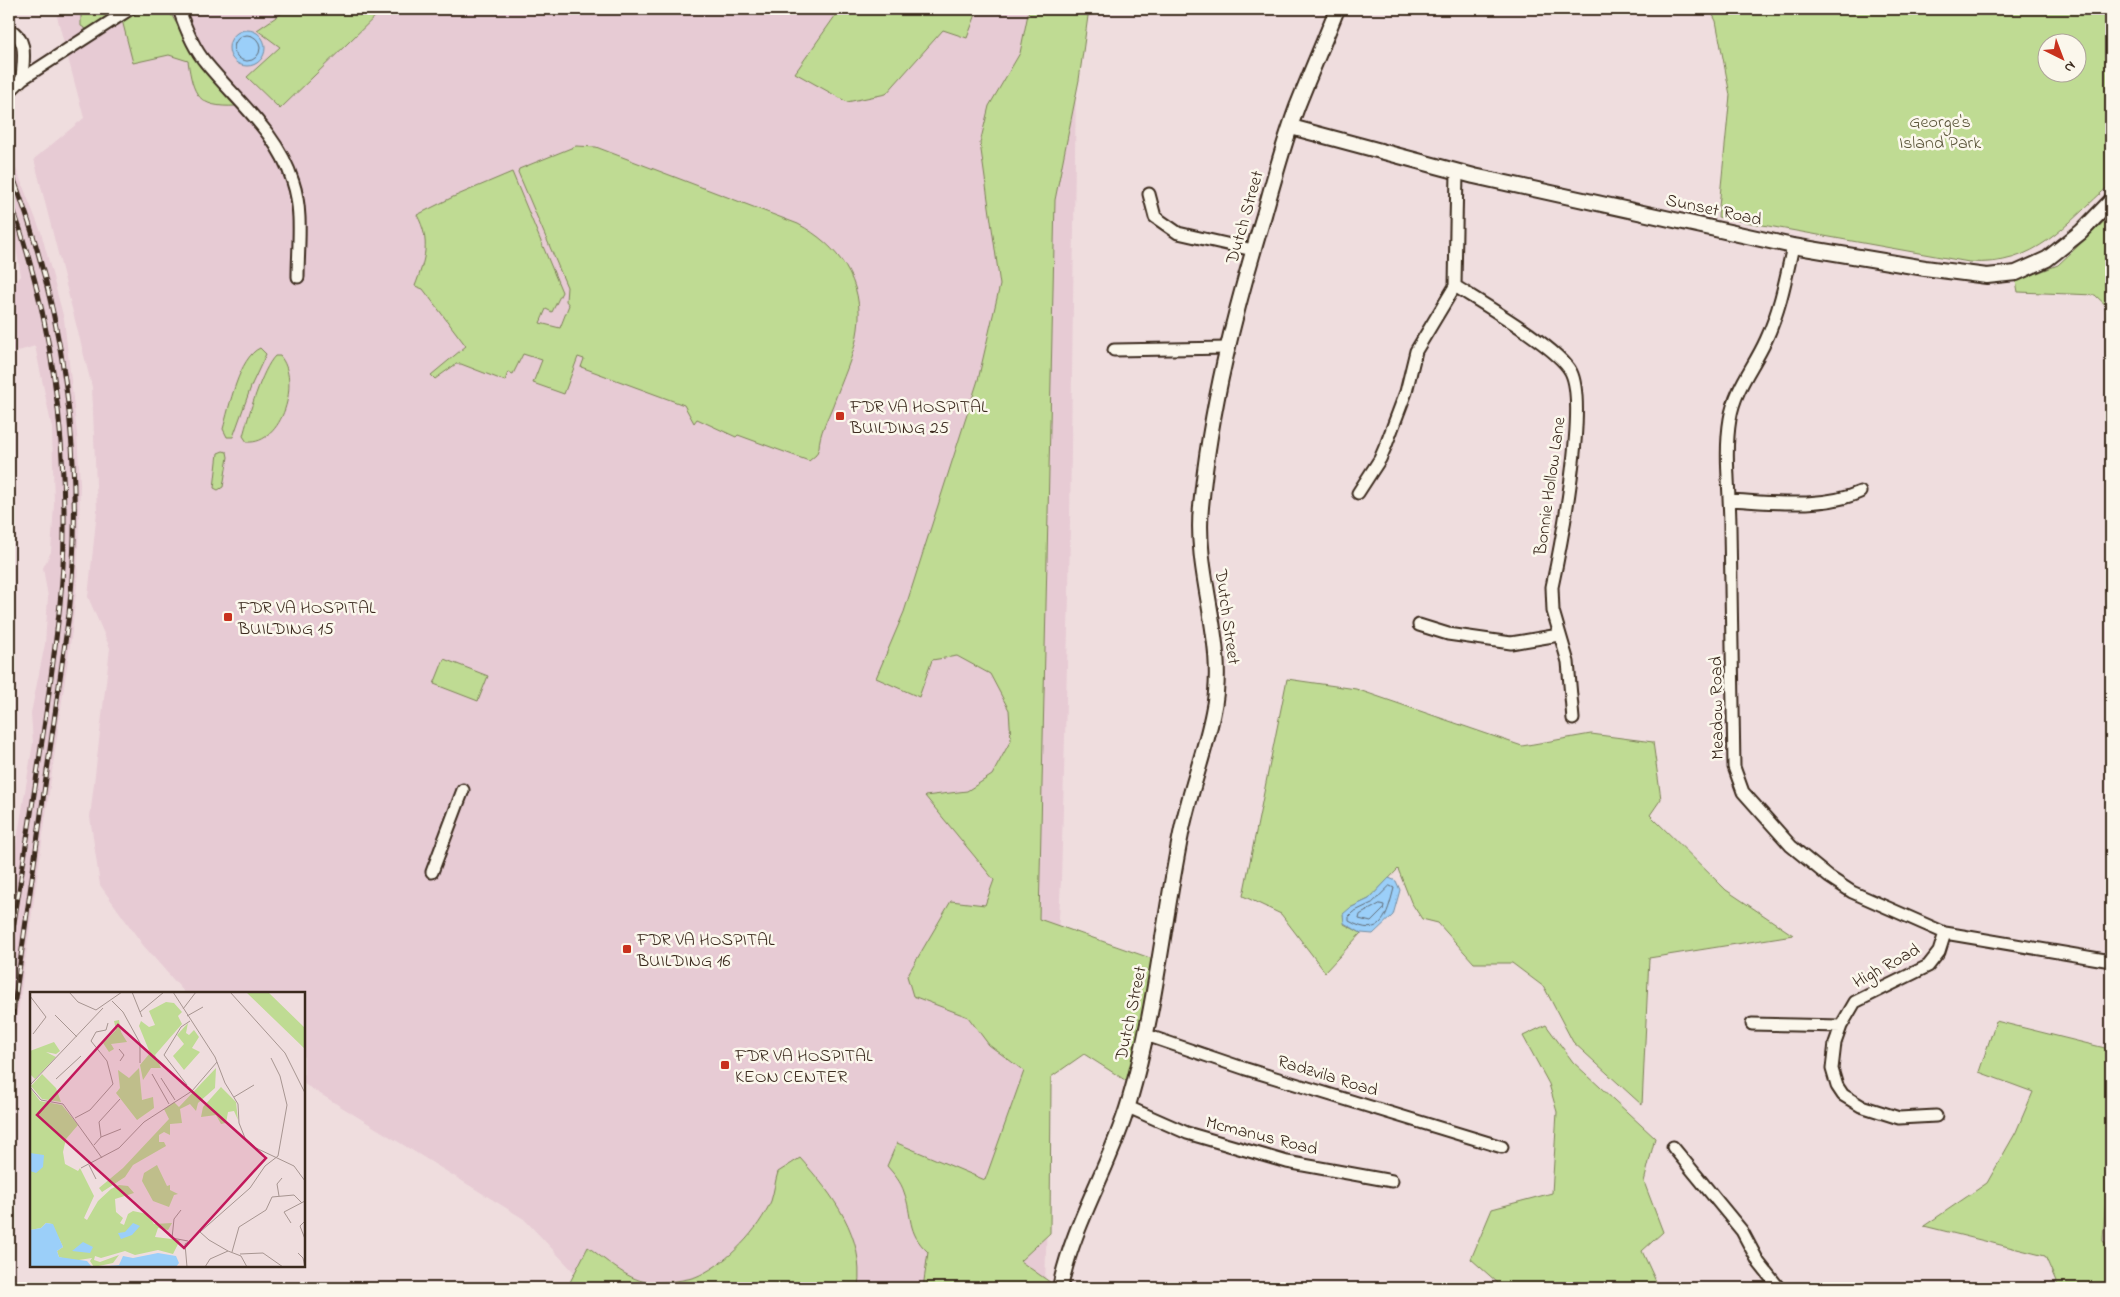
<svg xmlns="http://www.w3.org/2000/svg" width="2120" height="1297" font-family="'Indie Flower',sans-serif">
	<rect width="100%" height="100%" fill="#efddde"/>
	<filter id="ink" filterUnits="userSpaceOnUse"><feTurbulence type="fractalNoise" baseFrequency=".02" numOctaves="2"/><feDisplacementMap in="SourceGraphic" scale="10" xChannelSelector="R" yChannelSelector="G"/><feConvolveMatrix kernelMatrix="1 2 1 2 8 2 1 2 1" color-interpolation-filters="sRGB"/></filter>
	<g filter="url(#ink)">
		<!-- built -->
		<path fill="#e7cbd4" d="M55,9H1077L1069,594L1061,880L1051,1067L1045,1288H589L524,1219L304,1084V993H185L143,945L100,885L90,817L110,648L88,597L97,511L92,387L34,159L84,118Z
			M9,151L41,232L64,319L77,434L80,484L77,583L72,630L12,1054L9,1123V889L33,743L31,713L45,644L48,597L43,568L51,552L54,504L52,428L35,346L9,354V288L21,276L15,241L9,222Z"/>
		<!-- green -->
		<path fill="#bfdb93" stroke="#7d8258" fill-rule="evenodd" d="M81,9H120L88,30L81,26Z
			M142,9L169,11L204,69L236,106C198,108 193,95 188,61L169,55L133,63L122,20Z
			M288,9H317L322,11L325,9H383L280,109L247,77L280,47L257,30Z
			M840,9H978L967,38L943,30L886,94L847,102L795,73Z
			M1029,9H1089L1079,80L1055,200L1039,919L1153,959L1128,1082L1084,1054L1051,1077L1050,1233L1020,1261L1054,1285V1288H923L928,1252C906,1232 913,1216 904,1192C901,1182 894,1174 887,1166L897,1143L985,1180L1024,1071L989,1045L968,1017L913,996L907,976L951,901L985,905L994,880L925,796L967,791L992,775L1011,740L1009,710L990,674L957,656L932,660L919,697L876,678L904,612L978,380L1000,285L980,143L989,106L1020,53Z
			M1710,9H2111V184C2065,224 2037,267 1969,262L1718,217L1730,95L1716,21ZM2048,42H2078V72H2048Z
			M576,146L596,147L798,224C838,245 865,282 858,329C855,354 842,380 833,405C828,418 819,434 819,448L816,455L809,461L738,435L736,437L697,419L694,423L684,405L581,367L584,359L578,357L564,394L533,383L542,360L523,354L513,374L508,372L505,381L461,364H456L435,379L431,375L466,346L423,289L415,286C425,260 431,241 417,215L453,197L512,172L562,292L552,312L546,309L540,323L560,328L569,305L566,301L567,287L518,172L519,169Z
			M2111,215V310L2095,295L2018,292L2016,281L2058,265Z
			M260,348L266,354L252,384L233,437H227L223,429C229,408 239,357 260,348Z
			M275,356H280C301,380 283,445 247,442L243,436C248,417 262,369 275,356Z
			M223,451L227,452L228,457L223,487L218,490L214,488L218,453Z
			M444,659L488,676L478,701L434,684Z
			M1287,679L1356,689L1522,746L1591,734L1653,742L1661,799L1650,815L1726,890L1793,935L1649,958L1642,1105L1573,1042L1544,987L1512,963H1474L1438,923L1422,919L1411,902L1398,869L1369,899L1350,908L1344,924L1361,933L1325,972L1281,914L1243,896Z
			M1996,1021L2109,1049C2117,1114 2106,1177 2103,1241L2111,1252V1288H2059L2045,1256L1924,1226L1987,1183L2016,1132L2033,1092L1979,1072Z
			M1546,1025L1573,1062L1655,1138L1644,1182L1663,1232L1642,1251L1659,1288H1499L1498,1283L1471,1259L1492,1209L1552,1193L1557,1112L1549,1084L1523,1036Z
			M800,1158C833,1195 865,1236 858,1288H567L588,1247C605,1259 626,1279 647,1282C660,1283 689,1281 700,1275C729,1261 758,1231 771,1201C774,1192 775,1181 778,1172Z"/>
		<!-- water -->
		<path fill="#9bcff9" stroke="#758da1" d="M229 48a18 18 0 1 1 36 0a18 18 0 1 1-36 0Z
			M1389,878L1396,881L1400,890L1393,915L1373,934L1361,933L1344,923L1343,914L1350,908L1369,899Z"/>
		<g fill="none" stroke-linecap="round" stroke-linejoin="round">
			<!-- shore -->
			<path stroke="#616c76" stroke-width="1" d="M234 48a13 13 0 1 1 26 0a13 13 0 1 1-26 0Z
				M1390,886L1394,888C1387,915 1382,940 1349,921V916L1353,912L1372,903Z
				M1380,904L1384,905L1383,910L1371,922L1359,919L1360,915Z"/>
			<!-- minor casing -->
			<g stroke="#3b2a1e" stroke-width="15">
				<path id="minor" d="M179,9C185,27 193,48 206,63C237,101 278,133 293,182C303,211 298,247 298,277
					M9,29C29,40 23,59 22,79L9,92
					M22,79L130,9
					M1149,194L1155,217L1178,233L1253,250
					M1793,246C1786,278 1780,310 1766,340C1754,367 1735,388 1730,419C1724,454 1730,492 1730,528C1732,608 1733,688 1734,767L1743,792L1791,846L1829,877L1852,892L1945,933L2111,961
					M1455,286C1480,302 1559,348 1571,372C1588,406 1561,545 1552,587L1553,611L1568,662L1573,719
					M1114,350L1228,348
					M1358,493L1380,459L1386,445L1406,392L1416,351L1455,286L1457,171
					M1730,500C1770,502 1823,509 1860,492
					M1419,625L1448,634L1511,643L1559,635
					M432,872L463,790
					M1752,1024L1841,1026
					M1146,1035L1246,1069L1502,1147
					M1128,1107L1187,1133L1287,1162L1392,1181
					M1936,1116L1899,1118L1861,1106L1843,1095L1837,1086L1832,1069L1835,1043L1841,1026L1855,1002L1928,966L1939,952L1945,933
					M1673,1147L1742,1231L1759,1263L1779,1288"/>
			</g>
			<!-- tertiary casing -->
			<g stroke="#3b2a1e" stroke-width="18">
				<path id="tertiary" d="M1291,127L1474,176L1793,246L1925,268L1987,276L2016,273L2047,259L2081,232L2111,201
					M1060,1288C1073,1223 1111,1165 1129,1102C1155,1014 1163,923 1181,834C1189,793 1205,753 1213,712C1228,643 1194,576 1201,507C1210,408 1235,310 1264,215C1274,179 1284,142 1297,107C1310,74 1324,42 1337,9"/>
			</g>
			<!-- minor -->
			<use href="#minor" stroke="#fbf7ec" stroke-width="11"/>
			<!-- tertiary -->
			<use href="#tertiary" stroke="#fbf7ec" stroke-width="14"/>
			<!-- rail casing -->
			<g stroke="#3b2a1e" stroke-width="5">
				<path id="rail" d="M9,167C65,309 85,462 69,614L9,1042
					M9,197C48,304 65,418 64,531C64,585 56,639 49,692C37,780 22,868 9,956"/>
			</g>
			<!-- rail -->
			<use href="#rail" stroke="#fbf7ec" stroke-width="3" stroke-dasharray="9" stroke-linecap="butt"/>
		</g>
	</g>
	<!-- markers -->
	<g fill="#c8321e" stroke="#fbf7ec" stroke-width="2">
		<rect x="835" y="411" width="10" height="10" rx="2.5"/>
		<rect x="223" y="612" width="10" height="10" rx="2.5"/>
		<rect x="622" y="944" width="10" height="10" rx="2.5"/>
		<rect x="720" y="1060" width="10" height="10" rx="2.5"/>
	</g>
	<g text-anchor="middle" stroke-width="5" stroke-linejoin="round" paint-order="stroke">
		<!-- park labels -->
		<g font-size="18" fill="#5c563b" stroke="#fbf7ec">
			<text x="1940" y="127">George's<tspan x="1940" dy="21">Island Park</tspan></text>
		</g>
		<!-- street labels -->
		<g font-size="18" fill="#3b2a1e" stroke="#fbf7ec">
			<text transform="translate(1714 209) rotate(12)" y="6">Sunset Road</text>
			<text transform="translate(1244 217) rotate(-74)" y="6">Dutch Street</text>
			<text transform="translate(1549 486) rotate(-82)" y="6">Bonnie Hollow Lane</text>
			<text transform="translate(1228 617) rotate(82)" y="6">Dutch Street</text>
			<text transform="translate(1716 708) rotate(-91)" y="6">Meadow Road</text>
			<text transform="translate(1886 965) rotate(-29)" y="6">High Road</text>
			<text transform="translate(1130 1013) rotate(-78)" y="6">Dutch Street</text>
			<text transform="translate(1328 1075) rotate(17)" y="6">Radzvila Road</text>
			<text transform="translate(1262 1135) rotate(14)" y="6">Mcmanus Road</text>
		</g>
		<!-- poi labels -->
		<g font-size="18" fill="#3b2a1e" stroke="#fbf7ec" text-anchor="start">
			<text x="850" y="412">FDR VA HOSPITAL<tspan x="850" dy="21">BUILDING 25</tspan></text>
			<text x="238" y="613">FDR VA HOSPITAL<tspan x="238" dy="21">BUILDING 15</tspan></text>
			<text x="637" y="945">FDR VA HOSPITAL<tspan x="637" dy="21">BUILDING 16</tspan></text>
			<text x="735" y="1061">FDR VA HOSPITAL<tspan x="735" dy="21">KEON CENTER</tspan></text>
		</g>
	</g>
	<!-- overview -->
	<g transform="translate(30 992)">
		<rect width="275" height="275" fill="#efddde"/>
		<path d="M216,0H238L275,36V57ZM136,10L144,11L152,20L148,24L152,32L125,63L131,76H121L113,88L110,73L120,61L109,34L111,29L119,35L125,33L119,19ZM89,28L91,40L97,50L81,52L84,57L79,60L73,51L86,38L84,29ZM158,31L156,41L159,43L164,38L169,45L162,56L170,60L154,78L143,64L154,52L147,43ZM24,50L30,59L26,62L16,60L26,65L5,87L0,82V59ZM109,76L112,108L123,105L124,116L107,128L86,101L90,96L88,78L99,86ZM186,76L185,96L168,111L166,119L160,112L150,117L152,131L140,132V143L134,140L129,143V150H134L136,154L103,173L95,185L72,200L69,196L93,176L139,127L134,117L144,110L149,115ZM12,82L26,96L31,110L12,107L1,94ZM191,95L206,110L208,128L204,119L198,120L196,131L191,132L186,123L171,125L173,115ZM0,96L10,109L32,113L48,133L36,147L33,160L35,172L48,179L50,176L64,204L54,226L57,228L68,209L81,197L89,193L98,194L104,201L85,207L86,220L93,226L90,231L94,233L98,222L103,219L117,222L124,232L142,231L138,238L128,236L125,245L150,248L143,262L128,258L105,263L95,259L71,266L65,264L64,268L70,270L89,263L83,271L64,275L60,269L62,266L42,269L29,265L27,259L33,255L22,232L16,231L11,236L0,238ZM127,173L137,194L140,193V198L148,202L144,203L139,215L123,209L112,189L114,181Z" fill="#bfdb93"/>
		<path d="M0,161L14,163L13,175L6,181L0,179ZM16,231L23,232L33,255L27,259L29,265L57,269L62,275H0V238L11,236ZM103,231L110,234L102,243L91,247L88,241L95,240ZM53,250L63,255L60,261L42,259ZM128,261L146,264L149,271L146,275H68L89,273L93,264L103,266Z" fill="#9bcff9"/>
		<path fill="none" stroke="#a79591" stroke-width="1" d="M39,0L48,10L66,18L92,0M102,0L112,25M143,0L185,65L195,91L208,112L209,131L215,146L226,156L264,174L275,189M200,0L255,61L275,101M0,4L16,25L3,42M82,9L93,20L110,51V71M153,17L166,0M110,20L134,0M25,23L47,45M157,24L173,15M66,40L76,38L78,31M89,57L94,63L90,69M122,82L139,112M131,86L145,108M26,87L51,64M0,93L73,16M157,93L134,63L151,35L160,29M0,95L11,108L33,112L72,166M204,105L224,93M45,126L60,118L83,92L77,69L61,49L66,40M71,145L69,130L90,107M64,153L71,145L91,137M59,173L66,187M51,176L89,156L114,130L162,99L187,70M249,204L247,192L252,186M151,218L144,227L142,246L158,249M275,229L270,234L275,247M261,231L254,220L275,209M198,259L179,248L170,240L220,196L235,174L248,164L257,113L250,84L241,66M202,260L209,235L236,218L242,205L264,203L272,211M268,261L273,266L275,275M210,262L233,261L253,275M157,275L155,252L162,248M175,275L180,267L198,259L211,264L217,275"/>
		<path fill="#c2185b" fill-opacity="0.15" stroke="#c2185b" stroke-width="2.5" d="M88,33L236,166L154,256L7,123Z"/>
		<rect width="275" height="275" fill="none" stroke="#3b2a1e" stroke-width="2.5"/>
	</g>
	<!-- margin -->
	<rect width="2120" height="1297" fill="none" stroke="#fbf7ec" stroke-width="30"/>
	<rect x="15" y="15" width="2090" height="1267" fill="none" stroke="#3b2a1e" stroke-width="2" filter="url(#ink)"/>
	<!-- north arrow -->
	<g transform="translate(2062 58) rotate(138)"><circle r="24" fill="#fbf7ec" stroke="#aea59a"/>
	<path d="M0-4L9 19L0 12L-9 19Z" fill="#c8321e"/>
	<text y="-8" font-size="14" font-weight="bold" text-anchor="middle" fill="#3b2a1e">N</text>
	</g>
</svg>
